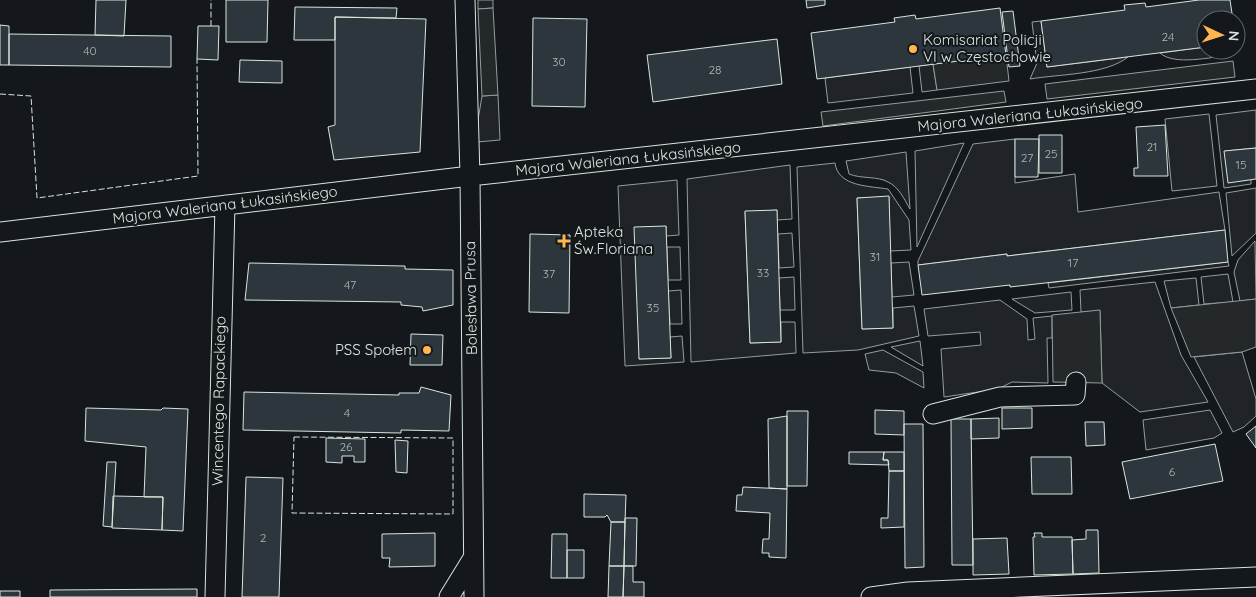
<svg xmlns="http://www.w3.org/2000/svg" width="1256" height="597" font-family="Quicksand,sans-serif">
	<rect width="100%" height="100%" fill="#14181c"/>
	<!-- green -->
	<path fill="#202428" stroke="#939e99" d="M478,0H493V8L478,9Z
		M1041,21L1047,67L1128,57C1105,75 1060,74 1030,79L1037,63L1032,22Z
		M1206,47V50H1234L1230,55C1212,57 1174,66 1160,53Z
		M933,64L937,90L922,92L919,66Z
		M910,67L913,93L828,103L825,78Z
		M498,95L500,140L477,142L478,120L482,96Z
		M1256,110V148L1225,151L1251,180V184L1224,188L1216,115Z
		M1209,114L1217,186L1172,191L1165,119Z
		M1015,139V183L1075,174L1078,212L1219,192L1225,230L1007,256V254L918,265V261L973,144Z
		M964,143L917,247L915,151Z
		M906,152L910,209C904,199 899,187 888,182C878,176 861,179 849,174L846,161Z
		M835,163C838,187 870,186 888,189L909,220L911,250L890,251L889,197L857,198L862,329L893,328V308L914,306L919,336L858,350L803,353L797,167Z
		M790,165L792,219L777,220V210L745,212L750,343L781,342V322H795L796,353L691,362L687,179Z
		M677,180L679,235L666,236V226L639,359L671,358L670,337L682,336L684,362L625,366L618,186Z
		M1256,188V233L1232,256L1226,193Z
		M792,233L794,267L779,268L778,234Z
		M1255,241L1256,299L1240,301L1234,272L1238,260Z
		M667,247H680L681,280H668Z
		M909,262L914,295L892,297L891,263Z
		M1228,262L1229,266L1049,288L1048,283Z
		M1228,274L1233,302L1204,304L1201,277Z
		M794,277L795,310H780L779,278Z
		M1196,278L1199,305L1171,308L1164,281Z
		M1155,282L1181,355L1208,402L1140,412L1102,383L1100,311L1081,312L1080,290Z
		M681,290L682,324H670L668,291Z
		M1071,292L1072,310L1035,313L1012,299Z
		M1000,300L1027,319L1028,340L1035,339L1033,318L1052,316V338H1047L1048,383L1012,382L998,389L944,397L941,349L981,345L980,332L928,336L924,309Z
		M920,341L923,366L891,347Z
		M883,350L923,372L924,388L896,373L869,370L865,354Z
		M1242,352L1256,399V416L1244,427L1233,432L1194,357Z
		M1210,410L1222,433L1214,438L1146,450L1143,420Z"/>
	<!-- parking -->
	<path fill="#24282b" stroke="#939e99" d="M493,8L498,95L482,96L478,9Z
		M1006,55L1009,81L937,90L933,64Z
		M1233,61L1235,77L1047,99L1045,84Z
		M1004,91L1006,102L823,126L821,112Z
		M1256,299V347L1242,352L1191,357L1171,308Z
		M1100,310L1102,383L1053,382L1052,315Z"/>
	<!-- building -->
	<path fill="#2c363c" stroke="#d8e6dc" d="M96,0H126L124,36L95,35Z
		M226,0H268L267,42H226Z
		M806,0H825V5L807,8Z
		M1199,0H1230L1233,20H1206V47L1047,67L1041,21L1125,10L1124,5L1145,3L1146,7Z
		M295,7L397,8L396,18L335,17V40H294Z
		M1000,8L1006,55L817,79L811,33L895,22L894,18L915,15L916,19Z
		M1013,11L1020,66L1009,67L1002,12Z
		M335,17L426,19L420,152L334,160L328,127L335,125Z
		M533,18L587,19L585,107L532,106Z
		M0,25L9,26V65H0Z
		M198,26H219L218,60L197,59Z
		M9,34L171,36V67L9,65Z
		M777,39L782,84L653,102L647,55Z
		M240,60L282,61V83L239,82Z
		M1165,125L1168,176H1134V168H1138L1136,127Z
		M1039,135H1062V173H1039Z
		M1015,139H1039L1038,177H1015Z
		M1256,148V179L1228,183L1224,151Z
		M889,196L893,328L862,329L857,198Z
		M777,210L781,342L750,343L745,211Z
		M666,226L671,358L639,359L634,227Z
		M1225,230L1228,262L1010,287V285L922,295L918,265L1007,254V256Z
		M530,234L570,235L569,313L529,312Z
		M249,263L405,266V269L453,270V305L423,311L422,307L401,305V302L245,300Z
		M411,334L443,335L442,365H410Z
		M421,387L451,395L449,431L401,430V433L243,430L244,392L399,395V393H419Z
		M86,408L161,410L163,408L188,409L183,531L162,530L163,497H144L146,447L85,441Z
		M1002,408H1032V428L1002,429Z
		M875,410L904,411V435L875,434Z
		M787,411H808L807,486H787Z
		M787,416V489L769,488L768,419Z
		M999,418V438L971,439V419Z
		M951,419H971L973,565H952Z
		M1085,422H1104L1105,445L1086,446Z
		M904,424H923L924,567L905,568Z
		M1256,426V448L1246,434Z
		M326,438L365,439V462H354V456H342V463L326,462Z
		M395,440L408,441L407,473L396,472Z
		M1215,444L1223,481L1130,499L1122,462Z
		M849,452H884L883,460H888L889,465L849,464Z
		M884,452H904V471H889L888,460H883Z
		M1031,457H1071L1072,494H1032Z
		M107,462H116L112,527L103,526Z
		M889,471H904V527L881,528V518H888Z
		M246,477L283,478L279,597H242Z
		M743,487L787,489L786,558L769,557V553H762L763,539H769L770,513L736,511L737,495H742Z
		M584,494L626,495L625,522H611L607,515L605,517H584Z
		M113,496L163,497L162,530L112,528Z
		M625,518H637L636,566H624Z
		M611,522H625L624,566H609Z
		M1086,530H1098L1099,573L1073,574L1072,540L1086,539Z
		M435,533V566L389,567L390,558H382V534Z
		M1034,533H1042V537H1072L1073,574L1034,575L1033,537H1035Z
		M552,534H567V578H551Z
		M1007,538L1009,574L973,575V539Z
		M567,550H584V578H567Z
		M609,566H624L623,597H608Z
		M624,566H633V582H644V597H623Z
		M197,589V597H50V590Z
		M0,591H20V597H0Z"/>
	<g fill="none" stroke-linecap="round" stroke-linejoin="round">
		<!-- minor casing -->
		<g stroke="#d8e6dc" stroke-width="21">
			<path id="minor" d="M465,0L470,176L474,597
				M0,232L470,176L1256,89
				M933,414L1000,397L1075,395L1076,382
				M215,597L225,205
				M449,597L473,558
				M871,597L908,592L1256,577"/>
		</g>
		<!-- minor -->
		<use href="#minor" stroke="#14181c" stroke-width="19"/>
		<!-- fence -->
		<path stroke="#d8e6dc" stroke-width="1" stroke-dasharray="6 2.5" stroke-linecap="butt" d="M211,26V0
			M0,94L31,96L37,198L198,176L197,59
			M294,437L453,438V514L292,513Z"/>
	</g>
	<!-- markers -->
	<g fill="#ffb74d" stroke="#14181c" stroke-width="2">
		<circle cx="913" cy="49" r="5"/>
		<path d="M561.5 233.5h5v5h5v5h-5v5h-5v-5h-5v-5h5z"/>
		<circle cx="427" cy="350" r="5"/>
	</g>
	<g text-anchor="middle" stroke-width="4" stroke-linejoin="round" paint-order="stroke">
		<!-- number labels -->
		<g font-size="12" fill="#adbab4">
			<text x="1168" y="41">24</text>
			<text x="90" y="55">40</text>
			<text x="559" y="66">30</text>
			<text x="715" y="74">28</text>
			<text x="1152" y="151">21</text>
			<text x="1051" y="158">25</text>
			<text x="1027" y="162">27</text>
			<text x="1241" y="169">15</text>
			<text x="875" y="261">31</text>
			<text x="1073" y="267">17</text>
			<text x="763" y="277">33</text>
			<text x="549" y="278">37</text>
			<text x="350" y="289">47</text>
			<text x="653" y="312">35</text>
			<text x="347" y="417">4</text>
			<text x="346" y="451">26</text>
			<text x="1172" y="476">6</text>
			<text x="263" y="542">2</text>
		</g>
		<!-- poi labels -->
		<g font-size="15" fill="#d8e6dc" stroke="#14181c" text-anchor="start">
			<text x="923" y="45">Komisariat Policji<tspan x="923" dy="17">VI w Częstochowie</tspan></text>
			<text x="574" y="237">Apteka<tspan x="574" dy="17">Św.Floriana</tspan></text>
			<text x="417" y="355" text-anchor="end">PSS Społem</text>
		</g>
		<!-- street labels -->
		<g font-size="15" fill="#d8e6dc" stroke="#14181c">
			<text transform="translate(1030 115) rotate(-6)" y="5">Majora Waleriana Łukasińskiego</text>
			<text transform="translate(628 159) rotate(-6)" y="5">Majora Waleriana Łukasińskiego</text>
			<text transform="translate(225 205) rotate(-7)" y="5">Majora Waleriana Łukasińskiego</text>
			<text transform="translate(471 298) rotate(-91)" y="5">Bolesława Prusa</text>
			<text transform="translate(219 401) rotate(-89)" y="5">Wincentego Rapackiego</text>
		</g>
	</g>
	<!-- north arrow -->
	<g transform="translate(1221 35) rotate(94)"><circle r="24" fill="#14181c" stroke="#626a69"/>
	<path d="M0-4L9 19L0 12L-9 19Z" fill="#ffb74d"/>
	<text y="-8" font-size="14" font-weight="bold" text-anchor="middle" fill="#d8e6dc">N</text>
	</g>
</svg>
